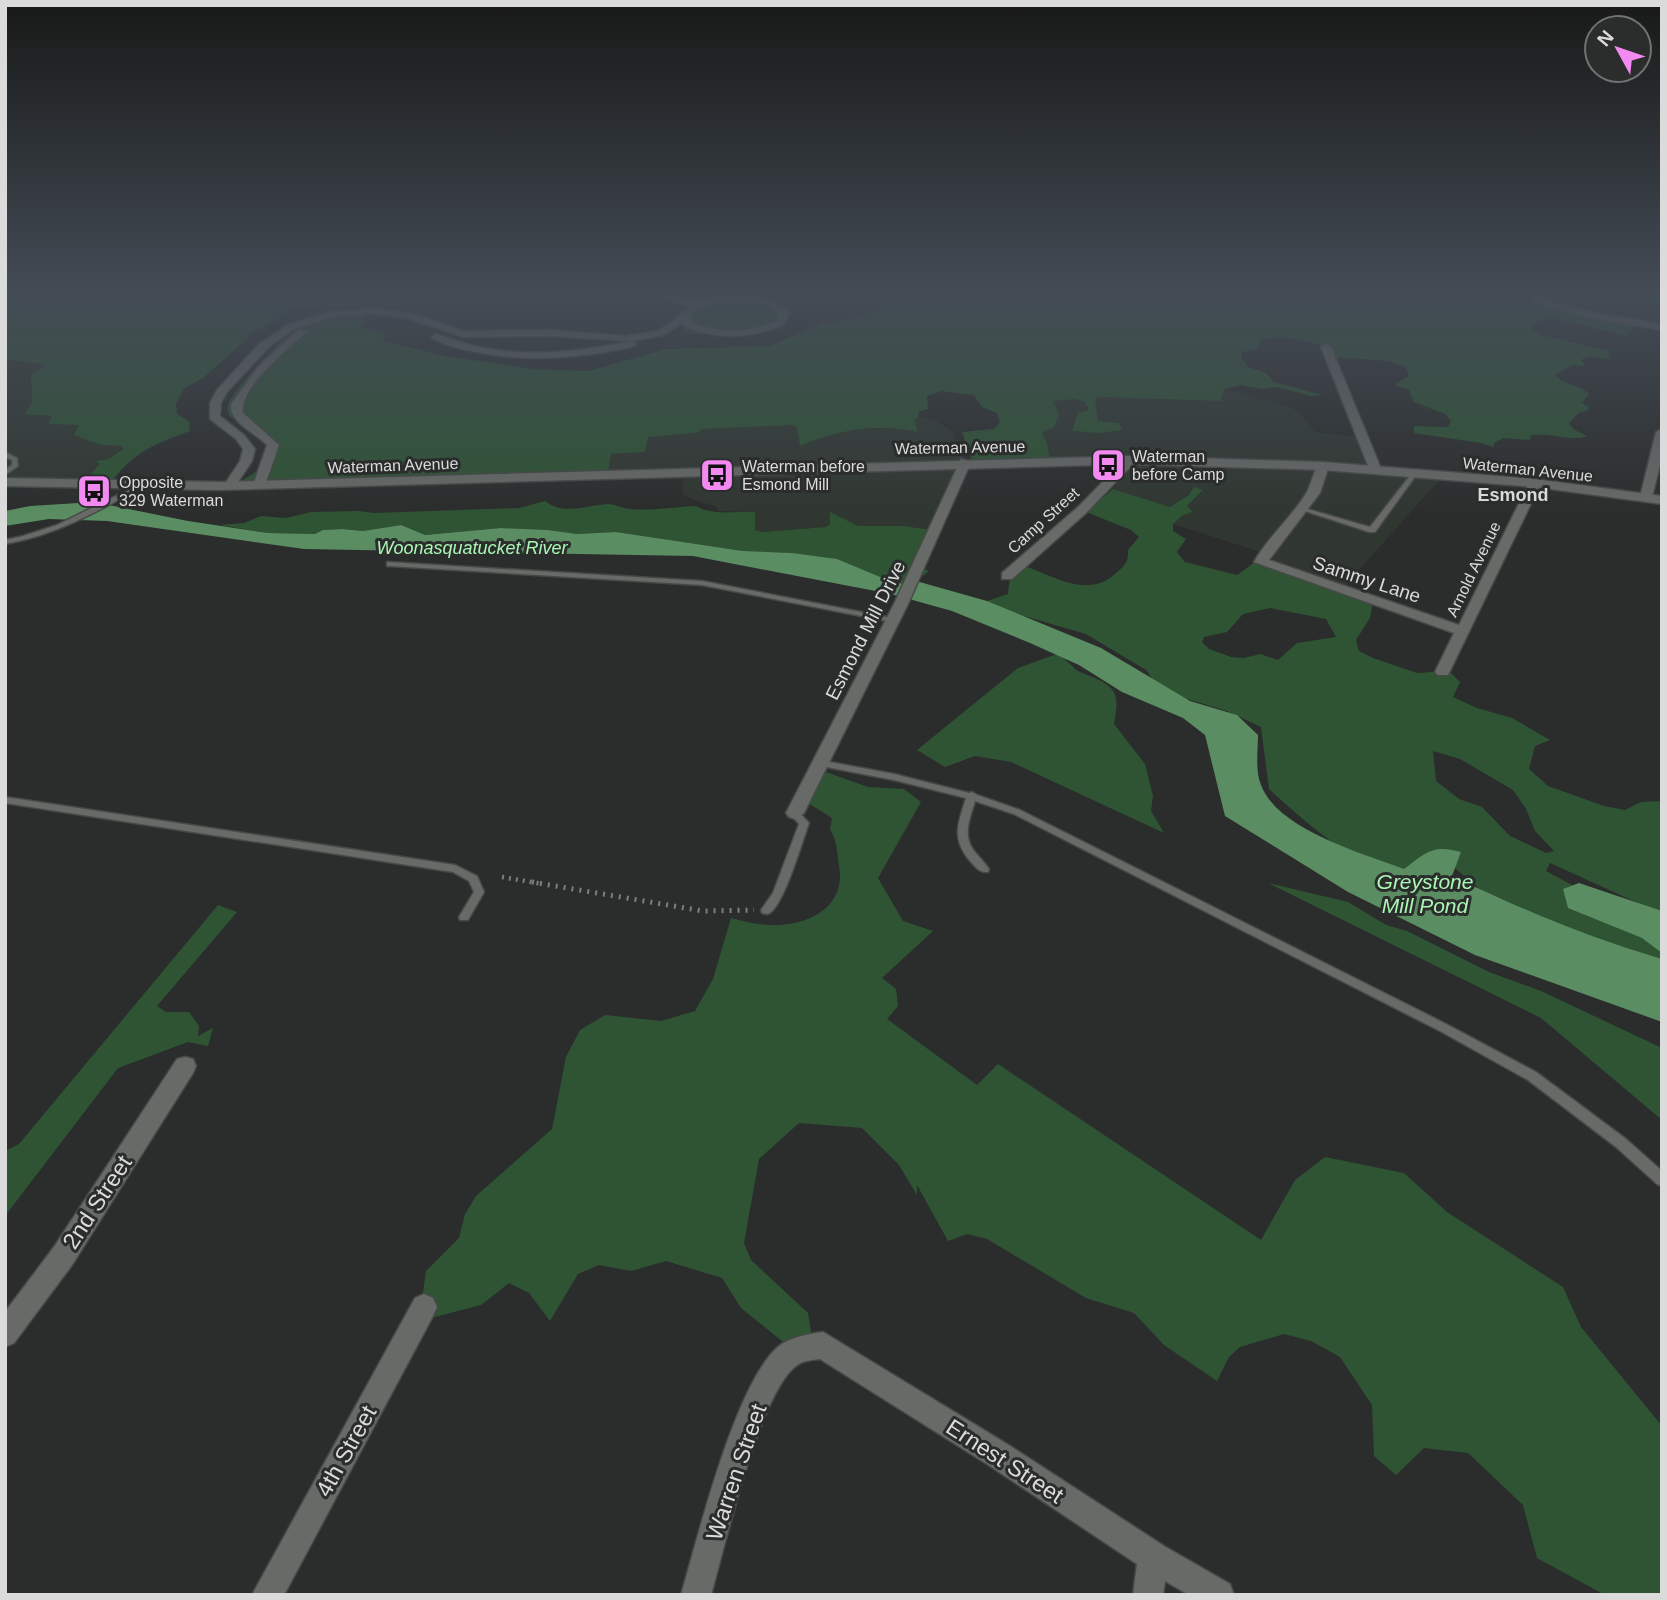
<svg xmlns="http://www.w3.org/2000/svg" width="1667" height="1600" font-family="Arial,sans-serif">
	<rect width="100%" height="100%" fill="#2b2d2c"/>
	<!-- built -->
	<path fill="#303731" d="M5,359L41,364L44,367L30,385L32,402L25,414L52,415L49,424L80,425L75,435L101,445L122,446L123,448L109,459L96,462L101,464L84,482H5Z
		M1224,389L1287,406L1300,413L1316,432L1359,437L1374,470L1442,477L1342,589L1267,564L1264,553L1173,524L1183,515L1193,511L1187,507L1203,491L1170,507L1113,489L1135,464L1050,460L1049,457L1047,443L1042,433L1054,427L1053,400L1075,399L1085,402L1089,411L1072,430L1118,423L1098,421L1095,400L1099,397L1221,401Z
		M919,417L940,423L954,433L965,461L937,531L858,526L830,513V524L826,527L762,532L755,530L754,512L717,511L716,506L696,501L683,494L682,472L608,473L611,454L645,452L647,437L653,436L696,433L703,429L793,425L797,428L801,445L825,434L865,429L900,428L916,432L915,419Z"/>
	<!-- green -->
	<path fill="#2e5434" fill-rule="evenodd" d="M5,291H402L403,292L399,302L344,306H294L274,321L250,333L247,339L203,378L183,389L176,404L177,414L189,421L190,431C154,444 134,452 110,483L84,482L100,464L95,461L109,459L123,449L122,446L101,445L74,435L79,425L48,424L52,416L25,414L32,402L31,375L44,367L41,364L5,359Z
		M871,291H1526L1532,295L1575,305L1580,309L1635,324L1627,336L1552,318L1539,319L1531,328L1541,335L1609,351L1608,356L1612,359L1588,356L1581,360L1586,366L1572,365L1555,375C1564,386 1579,384 1589,394L1582,403L1589,407L1587,411L1579,413L1569,423L1573,429L1587,436C1570,442 1550,432 1531,435L1530,440L1503,438L1494,443V447L1481,443L1414,433V426L1448,427L1451,421L1445,414L1414,402L1409,390L1394,385L1409,376L1406,367L1389,361L1335,357L1328,347C1307,341 1282,333 1260,340L1257,349L1242,352L1241,357L1248,367L1266,373L1274,382L1323,395L1311,396L1277,387L1262,389L1241,385L1224,389L1221,401L1099,397L1095,400L1098,421L1119,423L1122,430L1099,433L1072,431L1078,413L1089,410L1085,402L1075,399L1053,401L1059,415L1054,427L1042,433L1047,443L1050,460L972,461L962,432L994,429L1000,422L997,413L982,407L974,395L941,391L927,396L928,409L918,412L919,417L915,419L917,432C878,423 836,430 800,446L797,428L793,425L703,429L696,433L648,437L645,452L611,454L608,473L240,482L268,464L273,449L261,435L229,416C228,413 227,409 228,405C231,392 279,341 292,332C312,319 342,315 365,315L359,327L384,334L383,341L445,356L533,369L589,371L666,349L770,346L825,322L831,325L897,304L896,298Z
		M1600,291H1662V305L1617,299Z
		M741,297L784,309L773,328L736,337L682,333L696,303Z
		M1194,487L1203,490L1187,506L1193,512L1183,515L1173,524V531L1186,539L1177,552L1185,562L1237,575L1255,562L1373,602L1370,618L1356,640L1359,651L1373,658L1417,673L1449,671L1460,682L1453,697L1477,708L1512,718L1550,740L1535,746L1529,769L1548,786L1604,806L1625,810L1641,802L1662,801V914L1550,863L1546,871L1591,895L1662,948V966L1633,958L1488,896L1450,864C1434,867 1417,871 1401,872C1360,873 1298,815 1269,789L1261,727L1227,711L1161,691L1146,670L1086,634L1013,613L987,601L1008,594L1010,576L1025,566C1055,577 1089,599 1116,573C1124,566 1129,562 1128,550L1139,537L1131,530L1086,512L1113,489L1170,507L1189,495ZM1270,608L1326,619L1336,637L1297,643L1278,660L1260,654L1244,658L1231,657L1209,649L1202,642L1204,637L1227,632L1243,614ZM1433,751L1460,759L1513,790L1526,809L1535,831L1554,851L1546,853L1510,836L1482,807L1459,799L1436,781Z
		M545,501C564,516 586,505 608,504C614,504 619,507 624,508C646,512 674,507 696,506C712,516 736,511 755,512V530L762,532L826,527L830,524V512L858,526H903L937,531L923,569L929,571L910,586L792,553L743,551L616,532L577,534L548,530L501,528L424,535L401,525L363,531L342,529L323,530L315,534L268,533L220,525L244,523L261,516L286,518L311,512L359,511L373,513L519,508Z
		M1057,654C1065,659 1069,663 1075,669C1078,672 1086,674 1090,676C1119,688 1119,696 1114,724L1145,764L1153,796L1151,811L1164,833L1011,762L975,756L945,767L917,750L1018,668Z
		M823,771L868,787L904,789L921,802L878,878L903,921L933,931L882,978L896,989L898,1006L887,1019L977,1085L998,1064L1261,1240L1295,1180L1325,1157L1404,1173L1447,1212L1563,1287L1581,1327L1662,1426V1595H1605L1537,1558L1523,1505L1468,1453L1424,1448L1396,1475L1374,1456L1372,1405L1340,1357L1311,1341L1284,1334L1240,1347L1229,1357L1217,1381L1164,1345L1134,1313L1086,1298L987,1239L967,1234L948,1241L917,1185V1195L899,1165L862,1128L799,1123L759,1159L744,1243L751,1260L808,1313L812,1338L792,1349L741,1308L722,1278L666,1261L631,1271L599,1265L578,1274L550,1321L529,1293L509,1283L481,1305L419,1321L426,1271L459,1238L465,1214L476,1196L552,1129L566,1057L580,1030L605,1015L661,1021L695,1011L713,979L731,918C743,921 757,925 769,925C806,927 847,908 839,866C837,853 837,840 830,829L832,818L797,796Z
		M1268,883L1348,902L1386,925L1407,931L1489,972L1541,991L1662,1048V1120L1541,1018Z
		M218,905L237,912L157,1006L166,1012H189L199,1026L198,1036L213,1028L208,1046L188,1042L118,1068L5,1216V1151L19,1144Z"/>
	<!-- water -->
	<path fill="#5a8d61" d="M94,502L188,521L268,533L315,534L323,530L342,529L363,531L401,525L425,535L501,528L548,530L577,534L616,532L743,551L792,553L837,559L885,579L910,586L916,581L987,601L1101,648L1190,701L1237,715L1258,735C1258,750 1255,771 1261,785C1278,830 1362,853 1404,869C1426,852 1433,844 1461,852L1452,876C1521,909 1589,938 1662,959V1022L1475,955L1348,892L1225,816L1205,735L1183,718L1122,692L1079,665L1030,643L952,611L891,594L693,556L304,549L107,521L49,519L5,526V511L30,506Z
		M1579,883L1662,911V953L1642,938L1568,908L1563,889Z"/>
	<g fill="none" stroke-linecap="round" stroke-linejoin="round">
		<!-- lane casing -->
		<g stroke="#474947" stroke-width="3">
			<path id="lane" d="M5,452L17,458L18,466L5,475V470L12,465V460L5,457Z
				M1414,472L1417,474L1375,532H1369L1299,509L1304,508L1370,527L1412,473Z
				M144,482L147,484L146,485C100,510 57,535 5,544V540L23,536L57,525Z
				M387,562L702,581L892,618L896,620L892,622L702,585L390,566H387Z
				M819,760L894,774L969,793L972,792L977,795L1020,810L1448,1025L1536,1072L1626,1139L1662,1171V1186L1657,1184L1616,1147L1528,1080L1440,1031L1014,814L975,801C970,818 962,835 974,851C979,857 985,863 989,869L988,872C979,873 976,867 970,861C951,838 958,824 966,798L894,780L816,765L814,763Z
				M5,797L455,865L477,876L484,892L468,920H460L459,917L474,892L469,881L453,872L5,803Z
				M795,810L798,811L809,823C803,839 783,909 768,914C766,914 764,913 762,913L761,910L773,893L799,824L790,813Z"/>
		</g>
		<!-- street casing -->
		<g stroke="#474947" stroke-width="3">
			<path id="street" d="M646,291C663,291 677,300 694,301C701,302 709,298 716,296C740,292 771,296 790,313L783,325C749,339 718,340 684,326L682,323L664,335L632,341L637,344L632,347C576,359 522,363 466,350C455,347 440,344 431,337L436,334C452,339 467,345 484,348C533,357 583,351 631,341L549,336L463,337L407,318L374,314L340,315L294,329L271,345L227,392L221,403L220,416L244,435L255,449L252,461L234,488L224,485L240,461L243,449L236,439L210,419V403L217,390L259,344L288,325L323,313L374,308L418,315L463,331L549,330L626,336L657,331L671,323L689,306ZM732,300L763,304L780,314L776,321C747,333 721,334 692,322L691,314L712,303Z
				M1536,297L1590,312L1662,324V330L1589,318L1533,302L1531,300Z
				M299,329L307,331C290,348 238,388 243,413L279,445L265,485L255,488L253,485L267,445C256,433 229,423 231,404L259,366Z
				M1326,344L1331,347L1382,471L1380,474L1370,471L1321,347Z
				M1662,429V457L1652,497L1650,500H1642L1640,497L1656,432Z
				M1127,457L1137,460L1086,513L1012,579H1002V573L1078,507Z
				M961,459L971,462L908,604L804,813L795,819L789,817L786,813L894,604Z
				M1323,462L1329,466L1320,493L1269,560L1459,625L1529,483L1535,479L1541,483L1448,675H1438L1435,672L1454,633L1254,562C1268,537 1290,519 1305,495C1312,486 1313,466 1323,462Z
				M185,1057L193,1059L196,1066L193,1073L72,1265L14,1343L5,1347V1312L54,1247L177,1059Z
				M424,1294L433,1298L437,1307L433,1316L284,1595H252L415,1298Z
				M823,1332L1007,1444L1164,1546L1230,1584L1234,1595H1189L1165,1581L1163,1595H1133L1137,1564L987,1464L820,1359C814,1360 805,1360 799,1364C761,1385 724,1550 711,1595H681C698,1537 735,1384 778,1347C789,1337 809,1334 823,1332Z"/>
		</g>
		<!-- secondary casing -->
		<g stroke="#474947" stroke-width="3">
			<path id="secondary" d="M1131,456L1323,462L1535,479L1662,496V504L1535,487L1323,470L1131,464L220,490L5,486V478L220,482Z"/>
		</g>
		<!-- path-far1 -->
		<path stroke="#7d7f7e" stroke-width="4.5" stroke-dasharray="2 5" stroke-linecap="butt" d="M502,877L543,884"/>
		<!-- path -->
		<path stroke="#7d7f7e" stroke-width="5" stroke-dasharray="2 6" stroke-linecap="butt" d="M532,882L703,911L754,910"/>
		<!-- lane -->
		<use href="#lane" fill="#676a67" fill-rule="evenodd"/>
		<!-- street -->
		<use href="#street" fill="#676a67" fill-rule="evenodd"/>
		<!-- secondary -->
		<use href="#secondary" fill="#676a67" fill-rule="evenodd"/>
	</g>
	<!-- sky -->
	<linearGradient id="sky" x2="0" y2="1"><stop stop-color="#181918"/><stop offset="0.57" stop-color="#444c56"/><stop offset="1" stop-color="#444c56" stop-opacity="0"/></linearGradient>
	<rect width="1667" height="515" fill="url(#sky)"/>
	<!-- icons -->
	<defs>
		<g id="bus-square" transform="scale(1.75)"><rect x="-9" y="-9" width="18" height="18" rx="4" fill="#f38af2" stroke="#2b2d2c"/><path d="M-5-6H5V4H4V6H2V4H-2V6H-4V4H-5ZM-3.5-4V0h7V-4ZM-3.5 1.2v1.5H-2V1.2ZM2 1.2v1.5H3.5V1.2Z" fill="#111"/></g>
	</defs>
	<g fill-rule="evenodd">
		<use href="#bus-square" x="1108" y="465"/>
		<use href="#bus-square" x="717" y="475"/>
		<use href="#bus-square" x="94" y="491"/>
	</g>
	<g text-anchor="middle" stroke-width="6" stroke-linejoin="round" paint-order="stroke">
		<!-- far-street labels -->
		<g font-size="16" fill="#dadbda" stroke="#2b2d2c">
			<text transform="translate(960 447) rotate(-1)" y="6">Waterman Avenue</text>
			<text transform="translate(393 465) rotate(-2)" y="6">Waterman Avenue</text>
			<text transform="translate(1528 469) rotate(6)" y="6">Waterman Avenue</text>
			<text transform="translate(1043 520) rotate(-42)" y="6">Camp Street</text>
			<text transform="translate(1473 569) rotate(-64)" y="6">Arnold Avenue</text>
		</g>
		<!-- far-poi labels -->
		<g font-size="16" fill="#dadbda" stroke="#2b2d2c" text-anchor="start">
			<text x="1132" y="462">Waterman<tspan x="1132" dy="18">before Camp</tspan></text>
			<text x="742" y="472">Waterman before<tspan x="742" dy="18">Esmond Mill</tspan></text>
			<text x="119" y="488">Opposite<tspan x="119" dy="18">329 Waterman</tspan></text>
		</g>
		<!-- far-neighbourhood labels -->
		<g font-size="18" font-weight="bold" fill="#d8dad8" stroke="#2b2d2c">
			<text x="1513" y="501">Esmond</text>
		</g>
		<!-- far-water labels -->
		<g font-size="18" font-style="italic" fill="#aaf6b3" stroke="#2b2d2c">
			<text x="472" y="554">Woonasquatucket River</text>
		</g>
		<!-- street labels -->
		<g font-size="19" fill="#dadbda" stroke="#2b2d2c">
			<text transform="translate(1367 579) rotate(18)" y="7">Sammy Lane</text>
			<text transform="translate(865 630) rotate(-63)" y="7">Esmond Mill Drive</text>
		</g>
		<!-- water labels -->
		<g font-size="21" font-style="italic" fill="#aaf6b3" stroke="#2b2d2c">
			<text x="1425" y="889">Greystone<tspan x="1425" dy="24">Mill Pond</tspan></text>
		</g>
		<!-- near-street labels -->
		<g font-size="23" fill="#dadbda" stroke="#2b2d2c">
			<text transform="translate(97 1202) rotate(-57)" y="8">2nd Street</text>
			<text transform="translate(346 1451) rotate(-61)" y="8">4th Street</text>
			<text transform="translate(1005 1461) rotate(33)" y="8">Ernest Street</text>
			<text transform="translate(736 1472) rotate(-71)" y="8">Warren Street</text>
		</g>
	</g>
	<!-- border -->
	<rect width="1667" height="1600" fill="none" stroke="#dadbda" stroke-width="14"/>
	<!-- north arrow -->
	<g transform="translate(1618 49) rotate(310)"><circle r="33" fill="#2b2d2c" stroke="#717372" stroke-width="2"/>
	<path d="M0-5L12 26L0 18L-12 26Z" fill="#f38af2"/>
	<text y="-10" font-size="19" font-weight="bold" text-anchor="middle" fill="#dadbda">N</text>
	</g>
</svg>
